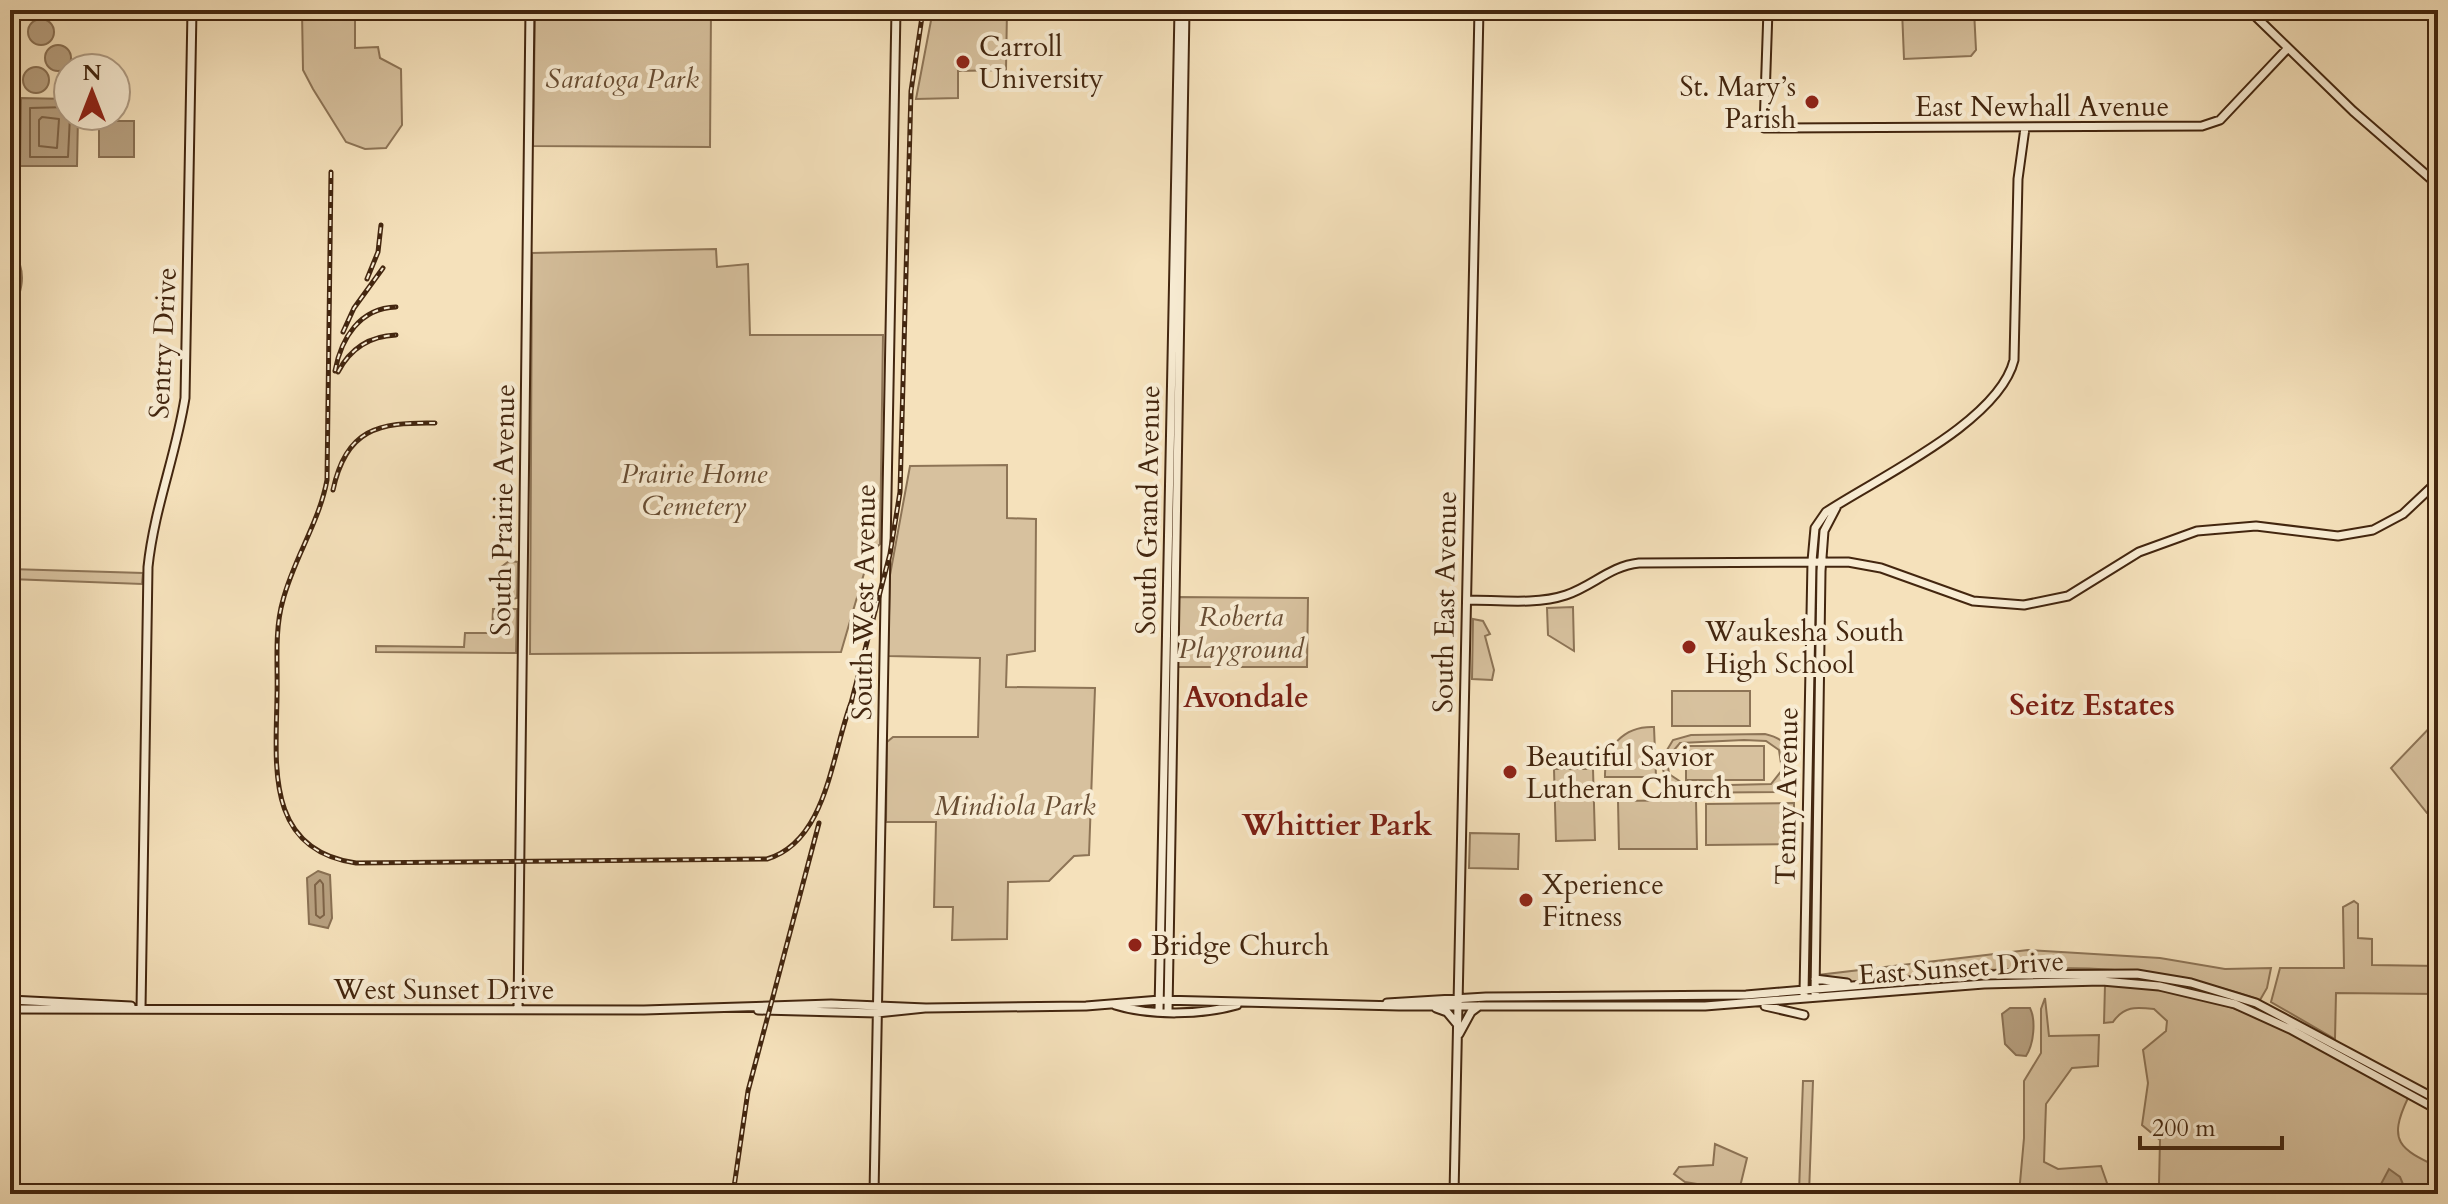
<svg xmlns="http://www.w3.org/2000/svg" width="2448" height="1204" font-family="Cardo,serif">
	<rect width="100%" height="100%" fill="#f5e1bb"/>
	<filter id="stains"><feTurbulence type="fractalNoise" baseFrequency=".0025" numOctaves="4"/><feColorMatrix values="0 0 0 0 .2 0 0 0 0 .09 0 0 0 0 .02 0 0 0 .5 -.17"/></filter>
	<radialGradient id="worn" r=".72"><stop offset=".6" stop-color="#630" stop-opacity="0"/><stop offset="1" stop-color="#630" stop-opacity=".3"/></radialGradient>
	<!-- green -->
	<path fill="#d7c19e" stroke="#8d7456" stroke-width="2" fill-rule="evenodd" d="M355,10V48L378,47L380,58L401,69L402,125L386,148L365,149L346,142L313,89L303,70L302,11Z
		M535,10H711L710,147L533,146Z
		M933,10H1007L1006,70L958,71V98L916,99Z
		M1902,10H1974L1976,50L1971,56L1904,59Z
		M716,249L717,267L748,264L750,335H883L880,544L870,553L841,652L530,654L532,253Z
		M1007,465V518L1036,519L1035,651L1007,655L1006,687L1095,688L1089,855L1074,856L1049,881L1008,882L1007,939L952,940L953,907H934L936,822H886L887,742L893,737H978L980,658L888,656L890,575L910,466Z
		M509,561L518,562L517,598L504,601L499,596L500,568Z
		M10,569L143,573L142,584L10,579Z
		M1175,597L1308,598L1307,667H1174Z
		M1573,607L1574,651L1548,635L1547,608Z
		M493,609H517L516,653L376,652V646L464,647L465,633H492Z
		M1473,619L1483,621L1490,634L1485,636L1494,670L1492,680L1472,679Z
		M1672,691H1750V726H1672Z
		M2438,719V813H2427L2391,768Z
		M1654,727L1656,777H1605C1604,747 1624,726 1654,727Z
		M1765,734C1808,744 1782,773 1780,792L1666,793V787L1672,786L1665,778L1661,760L1673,740L1691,735ZM1744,740L1766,741L1779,750L1782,770L1771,784L1687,786L1669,774L1667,758L1680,743Z
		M1686,746H1764V780H1686Z
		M1554,769H1593L1595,840L1556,841Z
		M1696,800L1697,849H1619L1618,801Z
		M1794,803V844L1706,845V804Z
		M1470,833L1519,834L1518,869L1469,868Z
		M2354,901L2358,904V938L2372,939V965L2438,966V994L2336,993L2335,1039L2271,1002L2280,968H2344L2343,907Z
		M2028,950L2160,958L2225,969L2271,968L2267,988L2260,1000C2143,959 2036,965 1914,976C1887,978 1841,990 1818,975Z
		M2110,984C2143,988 2176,991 2208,1000C2279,1020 2344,1062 2408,1098C2387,1142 2400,1149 2438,1167V1194H2141L2159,1184L2160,1140L2142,1125L2148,1083L2143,1050L2166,1031L2167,1021L2154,1009C2135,1007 2124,1006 2113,1022L2104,1023L2105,985Z
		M2045,998L2049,1036L2099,1035L2098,1066L2072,1068L2046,1104L2044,1162L2058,1169L2101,1166L2108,1186L2118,1194H2019L2024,1138V1081L2041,1053V1009Z
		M1803,1081H1813L1809,1194L1799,1192Z
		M1715,1144L1747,1158L1739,1191L1685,1182L1674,1174L1679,1167L1713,1165Z"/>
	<!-- water -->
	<path fill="#b8a181" stroke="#897053" stroke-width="2" d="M28 32a13 13 0 1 1 26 0a13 13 0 1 1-26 0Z
		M45 58a13 13 0 1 1 26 0a13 13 0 1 1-26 0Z
		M23 80a13 13 0 1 1 26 0a13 13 0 1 1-26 0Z
		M21,98L68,99V116H78L77,166H20Z
		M99,121H134V157H99Z
		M10,249C31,270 20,296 10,320Z
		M318,871L330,875L332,918L328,928L309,924L307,878Z
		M2010,1008H2030C2036,1020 2034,1044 2026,1056L2016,1055L2005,1044L2002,1014Z
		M2389,1169L2400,1177L2407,1194H2364L2380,1186Z"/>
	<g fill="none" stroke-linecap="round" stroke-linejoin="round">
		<!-- shore -->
		<path stroke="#7e6448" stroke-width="2" d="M68,107L30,108V157H68L70,116
			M42,117L59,119L57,148L39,146V120Z
			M320,880L323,884L324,915L320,918L316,915L315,885Z"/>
		<!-- secondary casing -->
		<g stroke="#43260f" stroke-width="11">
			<path id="secondary" d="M1768,10L1764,128L2202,126L2220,120L2288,48
				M2249,10L2353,111L2438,185
				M1467,600C1498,600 1536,605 1566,595C1593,586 1610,566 1639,563L1848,562L1881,568L1973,601L2024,605L2068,596L2139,552L2197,531L2256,526L2338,536L2373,530L2403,514L2438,481
				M1815,979L1847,983
				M1815,993L1821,571L1824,531L1836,508
				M1804,994L1812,561L1815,528L1826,512C1877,478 1999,422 2014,360L2018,179L2025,128
				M10,1000L131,1006
				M1387,1003L1486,997L1746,995L1982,975L2137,974L2191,983L2256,1003L2438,1100
				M1115,1005C1150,1016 1202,1015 1237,1005
				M1765,1006L1804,1015
				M1436,1008L1447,1012L1457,1024
				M10,1009L644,1010L831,1004L926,1008L1086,1006L1160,1000L1399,1006H1705L1984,984L2102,981L2159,986L2235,1004L2290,1029L2438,1110
				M141,1009L148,567C154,509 176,455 185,398L192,10
				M518,1010L530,10
				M758,1010L877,1013L925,1008
				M1159,1011L1179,10
				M1168,1011L1185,10
				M1459,1034L1471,1012L1479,1006
				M874,1194L896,10
				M1454,1194L1479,10"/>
		</g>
		<!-- secondary -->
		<use href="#secondary" stroke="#f8ecd3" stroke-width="7"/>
		<!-- rail casing -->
		<g stroke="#43260f" stroke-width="5">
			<path id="rail" d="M331,172L327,480C319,523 294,558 283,600C274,631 278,666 277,697C276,766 265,850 356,863L767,859C827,841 831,756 851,703
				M367,279L378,252L381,225
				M343,332L354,308L383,268
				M335,371C341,338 360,308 396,307
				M338,372C350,349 370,336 396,335
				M333,490C346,429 378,422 435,423
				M849,711L890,554L900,492L911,91L923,10
				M733,1194L748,1091L819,823"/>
		</g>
		<!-- rail -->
		<use href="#rail" stroke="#f8ecd3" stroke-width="2" stroke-dasharray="6" stroke-linecap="butt"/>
	</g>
	<!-- markers -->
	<g fill="#8f2418" stroke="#f8ecd3" stroke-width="3">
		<circle cx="963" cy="62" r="8"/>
		<circle cx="1812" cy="102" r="8"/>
		<circle cx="1689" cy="647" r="8"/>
		<circle cx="1510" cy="772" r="8"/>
		<circle cx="1526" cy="900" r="8"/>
		<circle cx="1135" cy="945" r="8"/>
	</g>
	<g text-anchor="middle" stroke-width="8" stroke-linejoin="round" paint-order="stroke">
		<!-- poi labels -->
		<g font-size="28" fill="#43260f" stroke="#f8ecd3" text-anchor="start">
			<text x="979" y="56">Carroll<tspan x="979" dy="32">University</tspan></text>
			<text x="1796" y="96" text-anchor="end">St. Mary’s<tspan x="1796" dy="32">Parish</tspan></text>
			<text x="1705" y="641">Waukesha South<tspan x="1705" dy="32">High School</tspan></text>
			<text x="1526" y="766">Beautiful Savior<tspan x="1526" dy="32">Lutheran Church</tspan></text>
			<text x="1542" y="894">Xperience<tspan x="1542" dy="32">Fitness</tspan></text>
			<text x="1151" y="955">Bridge Church</text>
		</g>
		<!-- park labels -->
		<g font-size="28" font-style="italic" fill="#684d33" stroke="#f8ecd3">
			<text x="622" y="88">Saratoga Park</text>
			<text x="694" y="483">Prairie Home<tspan x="694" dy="32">Cemetery</tspan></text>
			<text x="1241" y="626">Roberta<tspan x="1241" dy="32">Playground</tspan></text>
			<text x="1015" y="815">Mindiola Park</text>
		</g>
		<!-- street labels -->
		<g font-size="28" fill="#43260f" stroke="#f8ecd3">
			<text x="2042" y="116">East Newhall Avenue</text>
			<text transform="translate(162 343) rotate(-87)" y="10">Sentry Drive</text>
			<text transform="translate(502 510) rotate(-89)" y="10">South Prairie Avenue</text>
			<text transform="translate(1147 510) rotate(-89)" y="10">South Grand Avenue</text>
			<text transform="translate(863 602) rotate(-89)" y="10">South West Avenue</text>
			<text transform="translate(1444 602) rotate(-89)" y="10">South East Avenue</text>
			<text transform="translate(1786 796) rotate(-89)" y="10">Tenny Avenue</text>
			<text transform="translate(1961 967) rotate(-4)" y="10">East Sunset Drive</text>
			<text x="444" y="999">West Sunset Drive</text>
		</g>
		<!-- neighbourhood labels -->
		<g font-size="30" font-weight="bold" fill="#7a1f14" stroke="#f8ecd3">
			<text x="1246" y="707">Avondale</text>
			<text x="2092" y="715">Seitz Estates</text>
			<text x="1337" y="835">Whittier Park</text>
		</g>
	</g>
	<!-- margin -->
	<rect width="2448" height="1204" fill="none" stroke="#f5e1bb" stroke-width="40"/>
	<rect x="12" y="12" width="2424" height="1180" fill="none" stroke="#43260f" stroke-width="4"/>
	<rect x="20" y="20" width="2408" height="1164" fill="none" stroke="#43260f" stroke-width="2"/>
	<!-- north arrow -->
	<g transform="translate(92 92)"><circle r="38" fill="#f8ecd3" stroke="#b09d85" stroke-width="2"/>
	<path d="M0-6L14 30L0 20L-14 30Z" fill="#8f2418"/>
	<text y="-12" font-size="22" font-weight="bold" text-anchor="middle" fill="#43260f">N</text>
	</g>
	<!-- scale -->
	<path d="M2140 1136v12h142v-12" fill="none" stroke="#43260f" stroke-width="4"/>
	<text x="2152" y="1136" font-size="24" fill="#43260f" stroke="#f8ecd3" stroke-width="6" paint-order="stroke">200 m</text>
	<rect width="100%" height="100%" filter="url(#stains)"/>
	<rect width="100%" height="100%" fill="url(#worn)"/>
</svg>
